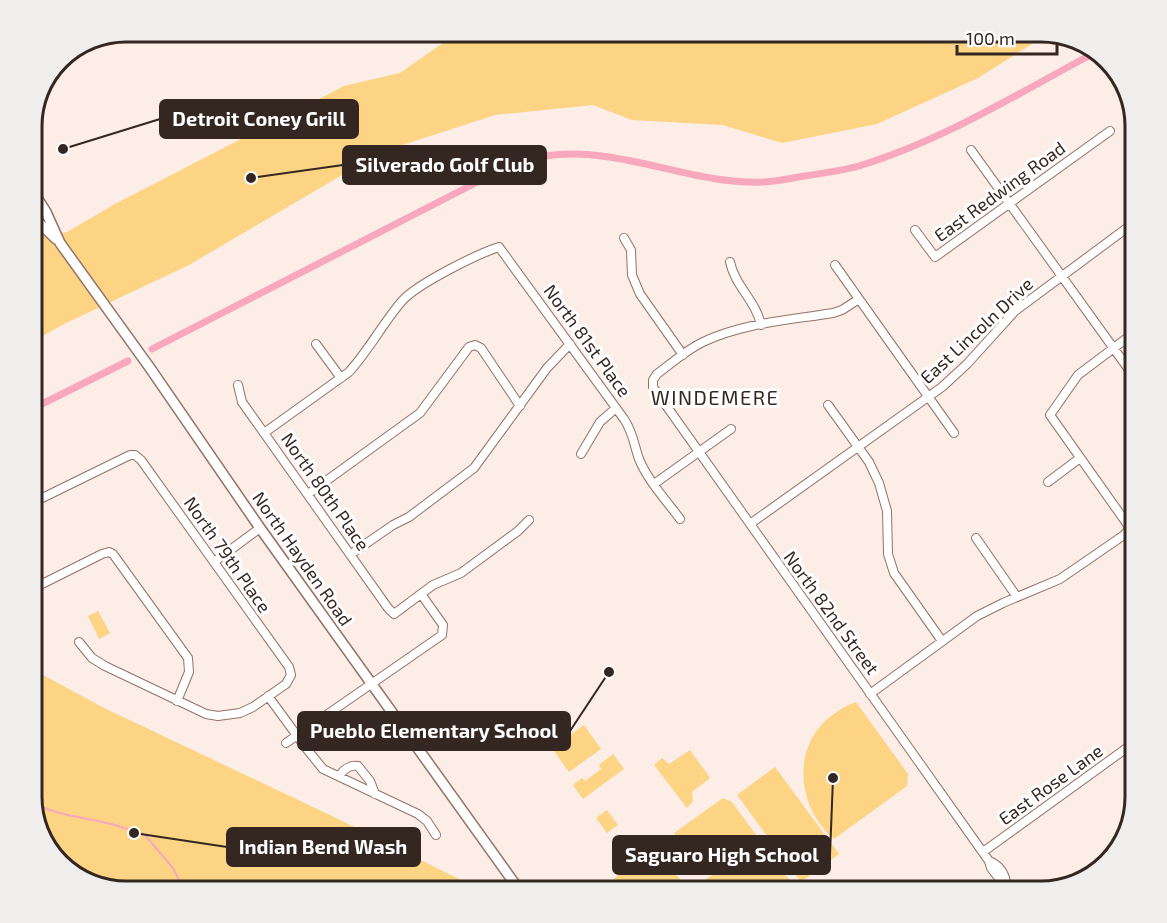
<svg xmlns="http://www.w3.org/2000/svg" width="1167" height="923" font-family="'Exo 2',sans-serif">
	<rect width="100%" height="100%" fill="#fdede7"/>
	<!-- green -->
	<path fill="#fcd483" d="M470,32H1041L1048,34L978,78L877,124L782,143L723,125L632,120L593,105L495,115L381,152L189,265L64,324L32,342V236L67,232L115,204L344,86L400,73L453,36Z
		M98,611L110,633L99,639L88,616Z
		M32,669L102,707L334,817L483,891H126L64,868L32,803Z
		M856,702L908,774L907,786L834,839C800,810 791,756 824,722C833,714 844,706 856,702Z
		M584,725L601,749L569,772L552,748Z
		M690,750L710,778L692,792L693,801L687,808L654,765L662,758L669,764Z
		M613,754L624,769L583,799L573,785L582,778L585,781L601,769L599,765Z
		M775,767L839,854L801,882L737,795Z
		M723,798L732,802L765,847C759,851 752,857 745,860C716,872 691,854 674,833Z
		M607,810L618,825L607,833L596,818Z
		M663,857L684,885L692,891H604C618,871 638,859 663,857Z
		M745,863C768,863 787,872 800,891H714L706,879L727,866Z"/>
	<g fill="none" stroke-linecap="round" stroke-linejoin="round">
		<!-- stream -->
		<path stroke="#f7a8bd" stroke-width="2" d="M32,802C58,817 89,817 118,826C128,829 134,833 144,834L173,868L181,884L201,889L214,883L231,891"/>
		<!-- canal -->
		<path stroke="#f7a8bd" stroke-width="7" d="M152,349L493,174C510,167 527,159 545,156C621,145 689,185 764,182C778,181 792,178 805,176C823,173 841,171 859,166C942,141 1019,93 1096,52
			M32,409L128,361"/>
		<!-- minor casing -->
		<g stroke="#937264" stroke-width="10">
			<path id="minor" d="M971,150L1135,378
				M915,230L935,257L1110,131
				M624,238L631,250L632,275L640,294L683,355
				M730,262C735,286 756,301 761,325
				M835,265L954,433
				M859,299L842,310L833,313C790,320 742,323 703,342C686,350 672,363 657,374L653,380V387L989,861L991,868L998,877L1006,882L1012,891
				M316,344L341,378
				M238,385L242,402L388,608L394,614L433,585L461,573L518,531L529,520
				M828,405L869,462L879,483L887,511L888,554L894,573L942,641
				M264,433L349,372C369,350 383,323 402,301C417,284 477,254 499,247L624,419C633,432 634,445 639,459C648,481 666,500 680,519
				M581,454L600,422L616,408
				M1048,482L1080,458
				M654,484L731,429
				M308,494L420,413L469,347L475,345L481,348L520,406
				M32,503L130,455H135L141,460L289,667L291,675L286,684L253,707L240,713L218,716L206,714L105,666L92,658L79,642
				M750,524L942,387L967,364L1015,311L1135,222
				M976,538L1017,597
				M351,554L393,525L409,517L474,468L547,368L570,344
				M214,562L260,528
				M32,589L102,554L109,552L113,554L188,658L189,672L177,701
				M870,694L977,616L1003,603L1060,579L1124,535L1130,528L1050,415L1078,375L1135,332
				M268,696L306,748L323,769L418,814L427,821L436,835
				M286,743L442,635L443,625L421,594
				M339,776C344,769 349,765 358,766L370,781L375,794
				M983,852L1135,742
				M989,861C999,865 1004,872 1006,882"/>
		</g>
		<!-- major casing -->
		<g stroke="#937264" stroke-width="12">
			<path id="major" d="M32,190L46,212L60,243L150,368L260,528L520,891
				M32,216L56,239"/>
		</g>
		<!-- minor -->
		<use href="#minor" stroke="#fff" stroke-width="8"/>
		<!-- major -->
		<use href="#major" stroke="#fff" stroke-width="9"/>
	</g>
	<g text-anchor="middle" stroke-width="6" stroke-linejoin="round" paint-order="stroke">
		<!-- street labels -->
		<g font-size="18" fill="#342620" stroke="#fff">
			<text transform="translate(1000 192) rotate(-36)" y="6">East Redwing Road</text>
			<text transform="translate(977 331) rotate(-43)" y="6">East Lincoln Drive</text>
			<text transform="translate(587 341) rotate(54)" y="6">North 81st Place</text>
			<text transform="translate(325 492) rotate(55)" y="6">North 80th Place</text>
			<text transform="translate(227 555) rotate(55)" y="6">North 79th Place</text>
			<text transform="translate(302 559) rotate(55)" y="6">North Hayden Road</text>
			<text transform="translate(831 613) rotate(54)" y="6">North 82nd Street</text>
			<text transform="translate(1051 785) rotate(-36)" y="6">East Rose Lane</text>
		</g>
		<!-- neighbourhood labels -->
		<g font-size="20" letter-spacing="1.5" fill="#342620" stroke="#fff">
			<text x="715" y="405">WINDEMERE</text>
		</g>
	</g>
	<!-- crop -->
	<path d="M0 0H1167V923H0ZM126 42H1041A84 84 0 0 1 1125 126V797A84 84 0 0 1 1041 881H126A84 84 0 0 1 42 797V126A84 84 0 0 1 126 42Z" fill="#efeeed" fill-rule="evenodd"/>
	<path fill="none" stroke="#342620" stroke-width="3" d="M126 42H1041A84 84 0 0 1 1125 126V797A84 84 0 0 1 1041 881H126A84 84 0 0 1 42 797V126A84 84 0 0 1 126 42Z"/>
	<!-- callouts -->
	<path fill="none" stroke="#342620" stroke-width="2" d="M63 149L160 119M251 178L343 165M609 672L570 731M134 833L227 847M833 778L830 855"/>
	<g fill="#342620" stroke="#fff" stroke-width="2">
		<circle cx="63" cy="149" r="6"/>
		<circle cx="251" cy="178" r="6"/>
		<circle cx="609" cy="672" r="6"/>
		<circle cx="134" cy="833" r="6"/>
		<circle cx="833" cy="778" r="6"/>
	</g>
	<g fill="#342620" stroke="#342620" stroke-width="2">
		<rect x="160" y="100" width="198" height="38" rx="6"/>
		<rect x="343" y="146" width="203" height="38" rx="6"/>
		<rect x="298" y="712" width="272" height="38" rx="6"/>
		<rect x="227" y="828" width="193" height="38" rx="6"/>
		<rect x="613" y="836" width="217" height="38" rx="6"/>
	</g>
	<g font-size="20" text-anchor="middle" font-weight="bold" fill="#fff">
		<text x="259" y="126">Detroit Coney Grill</text>
		<text x="445" y="172">Silverado Golf Club</text>
		<text x="434" y="738">Pueblo Elementary School</text>
		<text x="323" y="854">Indian Bend Wash</text>
		<text x="722" y="862">Saguaro High School</text>
	</g>
	<!-- scale -->
	<path d="M957 45v9h100v-9" fill="none" stroke="#342620" stroke-width="3"/>
	<text x="966" y="45" font-size="18" fill="#342620" stroke="#ffffff" stroke-width="4.5" paint-order="stroke">100 m</text>
</svg>
